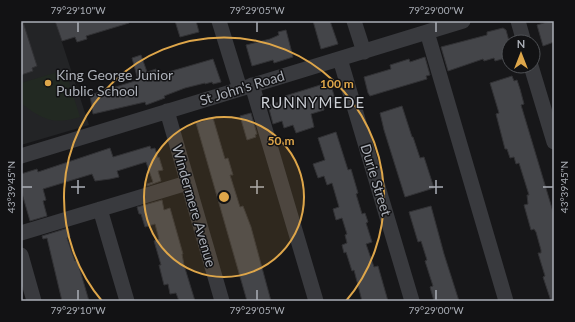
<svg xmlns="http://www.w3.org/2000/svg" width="575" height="322" font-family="Lato,sans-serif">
	<rect width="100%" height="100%" fill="#171719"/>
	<!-- built -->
	<path fill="#232426" d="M21,21H55L89,125L21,145Z"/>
	<!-- green -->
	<path fill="#222922" d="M61,71L66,73L80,117C54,125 43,120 22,104L21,83Z"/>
	<!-- building -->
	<path fill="#444549" stroke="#323235" d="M55,21H129V23L86,36L87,39L77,42L75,37L62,41Z
		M175,21H196L199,32L180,37Z
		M313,21H330L338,44L321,49Z
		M550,21H554V42L543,46L537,25Z
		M21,22H23L37,66L32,68L33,71L21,75Z
		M503,28L506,30L509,41V57L495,61L494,58L484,61L483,59L448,71L441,47L487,35V32Z
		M286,30L293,57L274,63L273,60L252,66L246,45L270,39L279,35L278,32Z
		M141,55L147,72L156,69L158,75L213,59L221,82L213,84L212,82L205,84V83L185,88L164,96L165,98L146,105L145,102L93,114L90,95L138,80L132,58Z
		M425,57L430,75L426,76L427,79L383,92L370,96L368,93L364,77L391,69L390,65L409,59L410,62Z
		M512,76L514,81L517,80L520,89L524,104L521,105L554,215V301H551L543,277L545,276L538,253H541V250L536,232L534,229L531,230L524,205L528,204L527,195H529L519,163L516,164L514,157L510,158L507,149H505L496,114L499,113L490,83Z
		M330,82L336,102L323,106L324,110L311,114L314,127L296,133L293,125L284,128L282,121L273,124L268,105L286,100L285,96Z
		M402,106L412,137H413L420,158L424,157L434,188L405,197L384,130L380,113Z
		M251,113L257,134L255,135L256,137L247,140L240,116Z
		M213,118L225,159L228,158L233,175H230L240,207L243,206L251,227L271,301H247L196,123Z
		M336,132L348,170L351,169L358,193L356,194L362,214L365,213L368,222L366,223L372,242L366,244L374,267L378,266L388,301H362L354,270L352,271L346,252L344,253L342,245L347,243L345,235L347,234L342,218L336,220L333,209L339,207L332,183L327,185L324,176L318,178L313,164L325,160L318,138Z
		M150,146L151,149L155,148L158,158L159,157L163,170L158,171L161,181L147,186V184L153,182L146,162L117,171L119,177L110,179L95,181L92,174L43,189L46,200L43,201L47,216L30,221L21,190V174L37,169L38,172L110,148L113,157Z
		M162,200L164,210L170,208L183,254H182L184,265L195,301H179L176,293L170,294L168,284L164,285L159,265H161L154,241L159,239L155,224L145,227L141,214H139L137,207Z
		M431,206L444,254L459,301H434L430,287L433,286L425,261L427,260L421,241L418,242L409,212Z
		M68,228L70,237L67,238L75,261L77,260L89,301H62L47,238L43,239L42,236Z"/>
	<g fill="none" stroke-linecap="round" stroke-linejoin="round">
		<!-- minor -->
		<path stroke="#393a3e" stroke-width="15" d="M219,21L240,89
			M354,21L364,52
			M518,21L524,42
			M427,32L506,301
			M340,59L412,301
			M531,66L554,142
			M252,85L316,301
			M167,111L222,301
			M21,156L463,21
			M100,209L127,301
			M21,233L187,183
			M21,255L34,301"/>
	</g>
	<!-- ticks -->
	<path fill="none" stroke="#abafb7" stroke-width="1.5" d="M78,22V32M257,22V32M436,22V32M78,180V194M257,180V194M436,180V194M22,187H32M71,187H85M250,187H264M429,187H443M543,187H553M78,290V300M257,290V300M436,290V300"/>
	<!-- distance rings -->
	<circle cx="224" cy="197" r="80" fill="#dea64a" fill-opacity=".12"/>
	<g fill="none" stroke="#dea64a" stroke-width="2">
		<circle cx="224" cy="197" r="80"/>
		<path d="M102 301A160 160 0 1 1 346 301"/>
	</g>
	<!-- markers -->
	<circle fill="#dea64a" stroke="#121214" stroke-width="1.5" cx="48" cy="83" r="4"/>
	<g text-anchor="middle" stroke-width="3" stroke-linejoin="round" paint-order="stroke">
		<!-- poi labels -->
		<g font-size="14" fill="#abafb7" stroke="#121214" text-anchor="start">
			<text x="56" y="80">King George Junior<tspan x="56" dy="16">Public School</tspan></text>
		</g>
		<!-- street labels -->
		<g font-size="14" fill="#abafb7" stroke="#121214">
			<text transform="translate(242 88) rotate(-17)" y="5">St John's Road</text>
			<text transform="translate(376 180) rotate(73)" y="5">Durie Street</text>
			<text transform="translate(194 206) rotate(74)" y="5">Windermere Avenue</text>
		</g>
		<!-- neighbourhood labels -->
		<g font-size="15" letter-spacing="1" fill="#cbced4" stroke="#121214">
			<text x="313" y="108">RUNNYMEDE</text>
		</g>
	</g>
	<circle cx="224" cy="197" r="6" fill="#dea64a" stroke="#121214" stroke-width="2"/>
	<g font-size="12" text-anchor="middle" font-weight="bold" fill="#dea64a" stroke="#121214" stroke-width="3" stroke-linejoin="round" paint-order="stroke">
		<text x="337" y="88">100 m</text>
		<text x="281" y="145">50 m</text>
	</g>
	<!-- border -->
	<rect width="575" height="322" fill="none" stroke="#121214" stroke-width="44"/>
	<!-- north arrow -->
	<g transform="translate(521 54)"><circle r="19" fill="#121214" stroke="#4f5155"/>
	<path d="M0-3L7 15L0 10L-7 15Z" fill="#dea64a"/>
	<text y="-6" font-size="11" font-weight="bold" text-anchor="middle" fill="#abafb7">N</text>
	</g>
	<rect x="22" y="22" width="531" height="278" fill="none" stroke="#abafb7" stroke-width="1.5"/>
	<g font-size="10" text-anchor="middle" fill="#abafb7">
		<text x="78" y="14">79°29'10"W</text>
		<text x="257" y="14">79°29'05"W</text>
		<text x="436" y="14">79°29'00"W</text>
		<text transform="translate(11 187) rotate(-90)" y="4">43°39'45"N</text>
		<text transform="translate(564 187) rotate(-90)" y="4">43°39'45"N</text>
		<text x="78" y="314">79°29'10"W</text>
		<text x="257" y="314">79°29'05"W</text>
		<text x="436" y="314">79°29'00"W</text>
	</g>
</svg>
